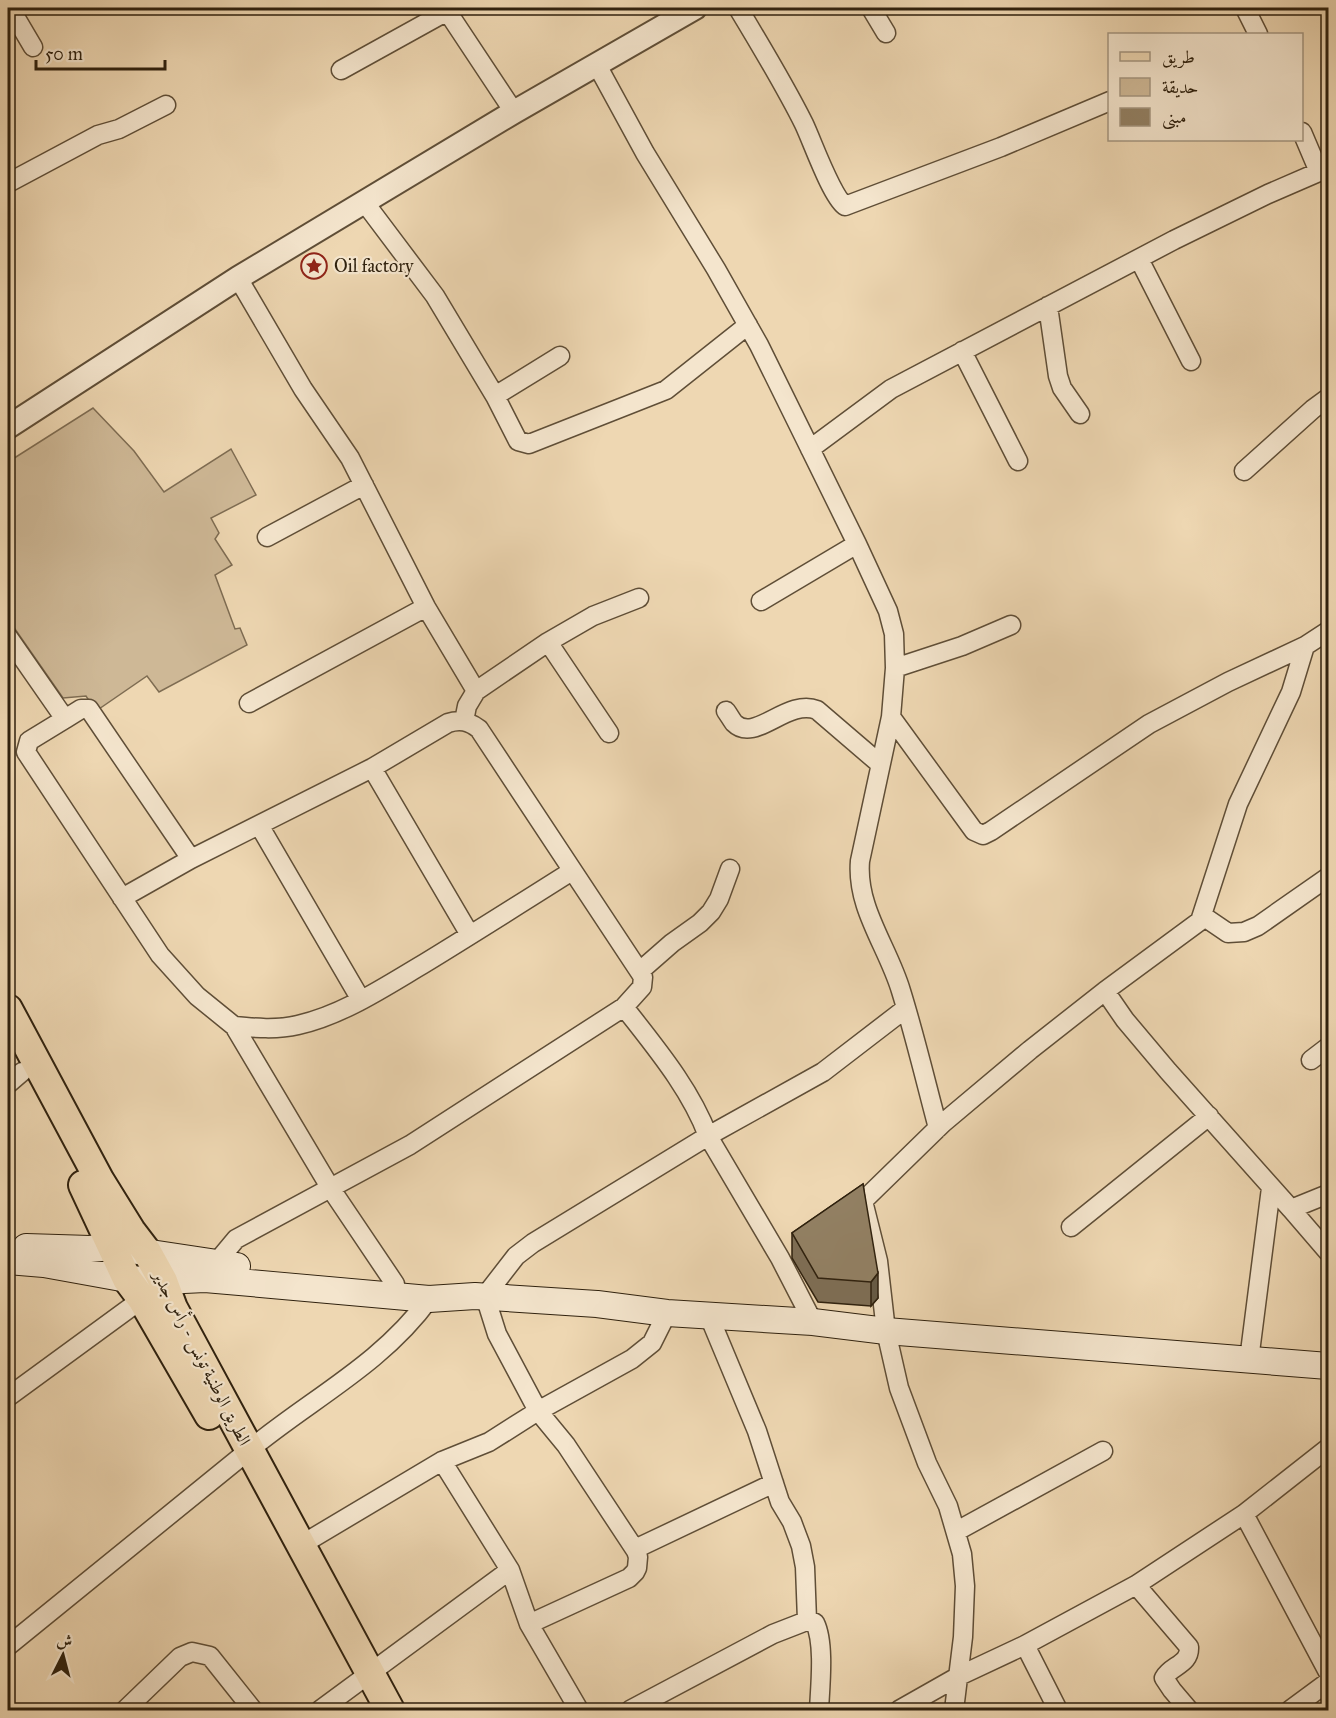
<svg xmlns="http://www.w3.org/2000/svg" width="1336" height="1718" font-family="'IM FELL Great Primer',Amiri,serif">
	<rect width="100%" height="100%" fill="#eed7b2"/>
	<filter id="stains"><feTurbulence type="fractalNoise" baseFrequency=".00333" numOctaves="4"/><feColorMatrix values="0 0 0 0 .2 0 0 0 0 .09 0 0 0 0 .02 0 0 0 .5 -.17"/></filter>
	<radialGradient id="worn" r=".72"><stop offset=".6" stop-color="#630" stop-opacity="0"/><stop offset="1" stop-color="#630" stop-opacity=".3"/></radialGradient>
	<!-- green -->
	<path fill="#ceb896" stroke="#7e6c52" stroke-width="1.5" d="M93,408L134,451L164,492L231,449L256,495L211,518L219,533L215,539L232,565L215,575L235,629L240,628L247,645L159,692L147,676L96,711L86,696L63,698L8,619V462Z"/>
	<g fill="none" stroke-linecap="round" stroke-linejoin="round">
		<!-- minor casing -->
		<g stroke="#5f4e37" stroke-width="21">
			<path id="minor" d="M10,8L33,47
				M738,8C761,46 784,84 804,124C813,143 831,195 845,206L1001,147L1110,101
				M871,8L886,33
				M1245,8L1258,34
				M447,11L514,112
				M597,65L645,153L716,269L759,345L857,544L888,611L894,634L895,668L891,717L860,861C856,908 888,947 901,991C915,1036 926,1083 938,1128
				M341,70L453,8
				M1302,132L1319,172
				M8,183L98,135L119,129L166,105
				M365,203L435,296L495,396L518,441L529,444L666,390L748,325
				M1139,259L1191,361
				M238,278L303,389L350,458L426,607L476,691L467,706L464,721
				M1048,306L1058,376L1062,388L1080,414
				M962,351L1018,461
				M495,396L560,356
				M810,449L891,389L1174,240L1268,194L1328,168
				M1244,471L1313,409L1328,398
				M267,537L364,485
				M761,601L857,544
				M8,637L65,719L29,741L26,752L160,955L197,996L234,1026
				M548,642L609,733
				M895,668L962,646L1011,625
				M476,691L548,642L593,616L639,598
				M249,703L426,607
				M726,711C729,715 731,719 734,723C755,744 787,698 817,710L880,764
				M891,717L974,831L983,835L991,831L1149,724L1228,682L1305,646
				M65,719L81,709H89L191,859L122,898
				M372,768L470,935
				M259,825L361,1000
				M191,859L372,768L448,723C460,719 469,721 479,729L643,977L642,987L624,1007C655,1047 690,1088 708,1136L780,1258L813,1322
				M1203,916L1228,933L1244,932L1258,926L1328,877
				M640,971L672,943L700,923L711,912L719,899L730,869
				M1105,991L1125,1020L1168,1071L1291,1209
				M1311,1060L1328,1047
				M8,1084L22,1072
				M1328,1194L1291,1209L1328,1252
				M864,1205L878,1261L886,1331L899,1388L927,1463L948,1506L962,1554L965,1586L963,1637L954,1710
				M846,1212L863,1201L943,1123L1030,1050L1105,991L1200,921L1238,804L1291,692L1305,646L1328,631
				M1071,1227L1209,1116
				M216,1263L236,1239L410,1145L624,1007
				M395,1284L331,1189L234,1026C255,1028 277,1030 298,1025C343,1015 386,986 425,963C474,933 523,902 572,871
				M709,1316L757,1431L780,1502L792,1522L801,1546L805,1567L807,1620
				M1249,1360L1271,1188
				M8,1397L142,1299
				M442,1461L510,1570L529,1624L579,1710
				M1244,1514L1328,1672
				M957,1531L1103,1451
				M301,1545L442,1461L489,1442L538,1411L632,1359L652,1343L667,1313
				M635,1549L774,1483
				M1136,1585L1189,1647C1190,1665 1171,1665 1164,1678L1172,1690L1189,1710
				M529,1624L629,1578L635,1572L637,1568L638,1557L636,1551L566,1445L538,1411L497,1334L485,1296L516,1256L533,1243L708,1136L823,1072L905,1009
				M1025,1645L1058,1710
				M8,1646C88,1581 168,1516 248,1451C309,1400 381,1365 429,1299
				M125,1710L180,1657L192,1652L210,1656L253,1710
				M320,1710L510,1570
				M630,1710L773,1634L809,1620L815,1623C825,1643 820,1688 819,1710
				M899,1710L959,1676L1025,1645L1136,1585L1244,1514L1328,1448
				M1290,1710L1328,1682"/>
		</g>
		<!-- tertiary casing -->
		<g stroke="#5f4e37" stroke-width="26">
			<path id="tertiary" d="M8,427L238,278L514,112L695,8"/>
		</g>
		<!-- secondary casing -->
		<g stroke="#2f210e" stroke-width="28">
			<path id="secondary" d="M26,1247L90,1249L111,1247L237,1266
				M8,1261L44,1264L127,1279L163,1281L205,1279L429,1299L475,1296L597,1304L667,1313L813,1322L886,1331L1328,1366"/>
		</g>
		<!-- primary casing -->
		<g stroke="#2f210e" stroke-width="32">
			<path id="primary" d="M8,1009L100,1181L131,1231L147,1252L163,1281L173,1308L390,1710
				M83,1185L127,1279L142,1299L209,1415"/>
		</g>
		<!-- minor -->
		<use href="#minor" stroke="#f4e5cd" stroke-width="18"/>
		<!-- tertiary -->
		<use href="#tertiary" stroke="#f4e5cd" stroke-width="22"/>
		<!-- secondary -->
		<use href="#secondary" stroke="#f4e5cd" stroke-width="26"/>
		<!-- primary -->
		<use href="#primary" stroke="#eed7b2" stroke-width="28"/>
	</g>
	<!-- wall -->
	<path fill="#7e6e55" stroke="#2f210e" stroke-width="1.5" d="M863,1184L878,1298L871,1306L818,1302L792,1258V1233Z"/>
	<!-- shaded-wall -->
	<path fill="#665a45" stroke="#2f210e" stroke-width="1.5" d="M878,1273V1298L871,1306V1282Z"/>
	<!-- building -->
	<path fill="#928063" stroke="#2f210e" stroke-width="1.5" d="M863,1184L878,1273L871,1282L818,1278L792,1233Z"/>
	<!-- icons -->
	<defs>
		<g id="sight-ring" transform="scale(1.35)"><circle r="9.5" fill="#f4e5cd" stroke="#8f2418" stroke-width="1.5"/><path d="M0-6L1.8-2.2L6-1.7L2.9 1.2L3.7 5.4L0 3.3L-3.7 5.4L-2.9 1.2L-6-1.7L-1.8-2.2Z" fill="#8f2418"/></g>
	</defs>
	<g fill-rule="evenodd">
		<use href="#sight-ring" x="314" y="266"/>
	</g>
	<g text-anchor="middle" stroke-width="4.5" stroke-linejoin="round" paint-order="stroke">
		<!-- poi labels -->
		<g font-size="18" fill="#2f210e" stroke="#f4e5cd" text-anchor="start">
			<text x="334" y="272">Oil factory</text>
		</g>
		<!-- street labels -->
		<g font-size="18" fill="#2f210e" stroke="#f4e5cd">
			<text transform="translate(202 1358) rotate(63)" y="6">الطريق الوطنية تونس - رأس جدير</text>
		</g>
	</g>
	<!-- margin -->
	<rect width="1336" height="1718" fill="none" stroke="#eed7b2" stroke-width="30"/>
	<rect x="9" y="9" width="1318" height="1700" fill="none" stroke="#2f210e" stroke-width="3"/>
	<rect x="15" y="15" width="1306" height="1688" fill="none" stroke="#2f210e" stroke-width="1.5"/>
	<!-- legend -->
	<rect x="1108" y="33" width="195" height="108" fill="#f4e5cd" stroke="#a59781" stroke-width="1.5"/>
	<rect x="1120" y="52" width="30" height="9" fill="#eed7b2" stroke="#a59781" stroke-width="1.5"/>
	<text x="1162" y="63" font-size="18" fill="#2f210e">طريق</text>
	<rect x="1120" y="78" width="30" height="18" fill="#ceb896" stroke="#a59781" stroke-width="1.5"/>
	<text x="1162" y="93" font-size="18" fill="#2f210e">حديقة</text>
	<rect x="1120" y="108" width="30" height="18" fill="#928063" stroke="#a59781" stroke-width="1.5"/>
	<text x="1162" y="123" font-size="18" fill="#2f210e">مبنى</text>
	<!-- north arrow -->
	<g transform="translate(63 1655) rotate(6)" stroke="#f4e5cd" stroke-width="4.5" paint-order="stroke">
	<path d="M0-4.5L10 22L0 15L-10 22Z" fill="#2f210e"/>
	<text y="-9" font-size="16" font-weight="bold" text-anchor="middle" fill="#2f210e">ش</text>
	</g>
	<!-- scale -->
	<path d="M36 60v9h129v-9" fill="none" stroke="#2f210e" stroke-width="3"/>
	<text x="45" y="60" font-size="18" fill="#2f210e" stroke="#f4e5cd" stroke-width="4.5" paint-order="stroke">50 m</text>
	<rect width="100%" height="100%" filter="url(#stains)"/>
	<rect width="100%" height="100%" fill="url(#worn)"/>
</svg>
